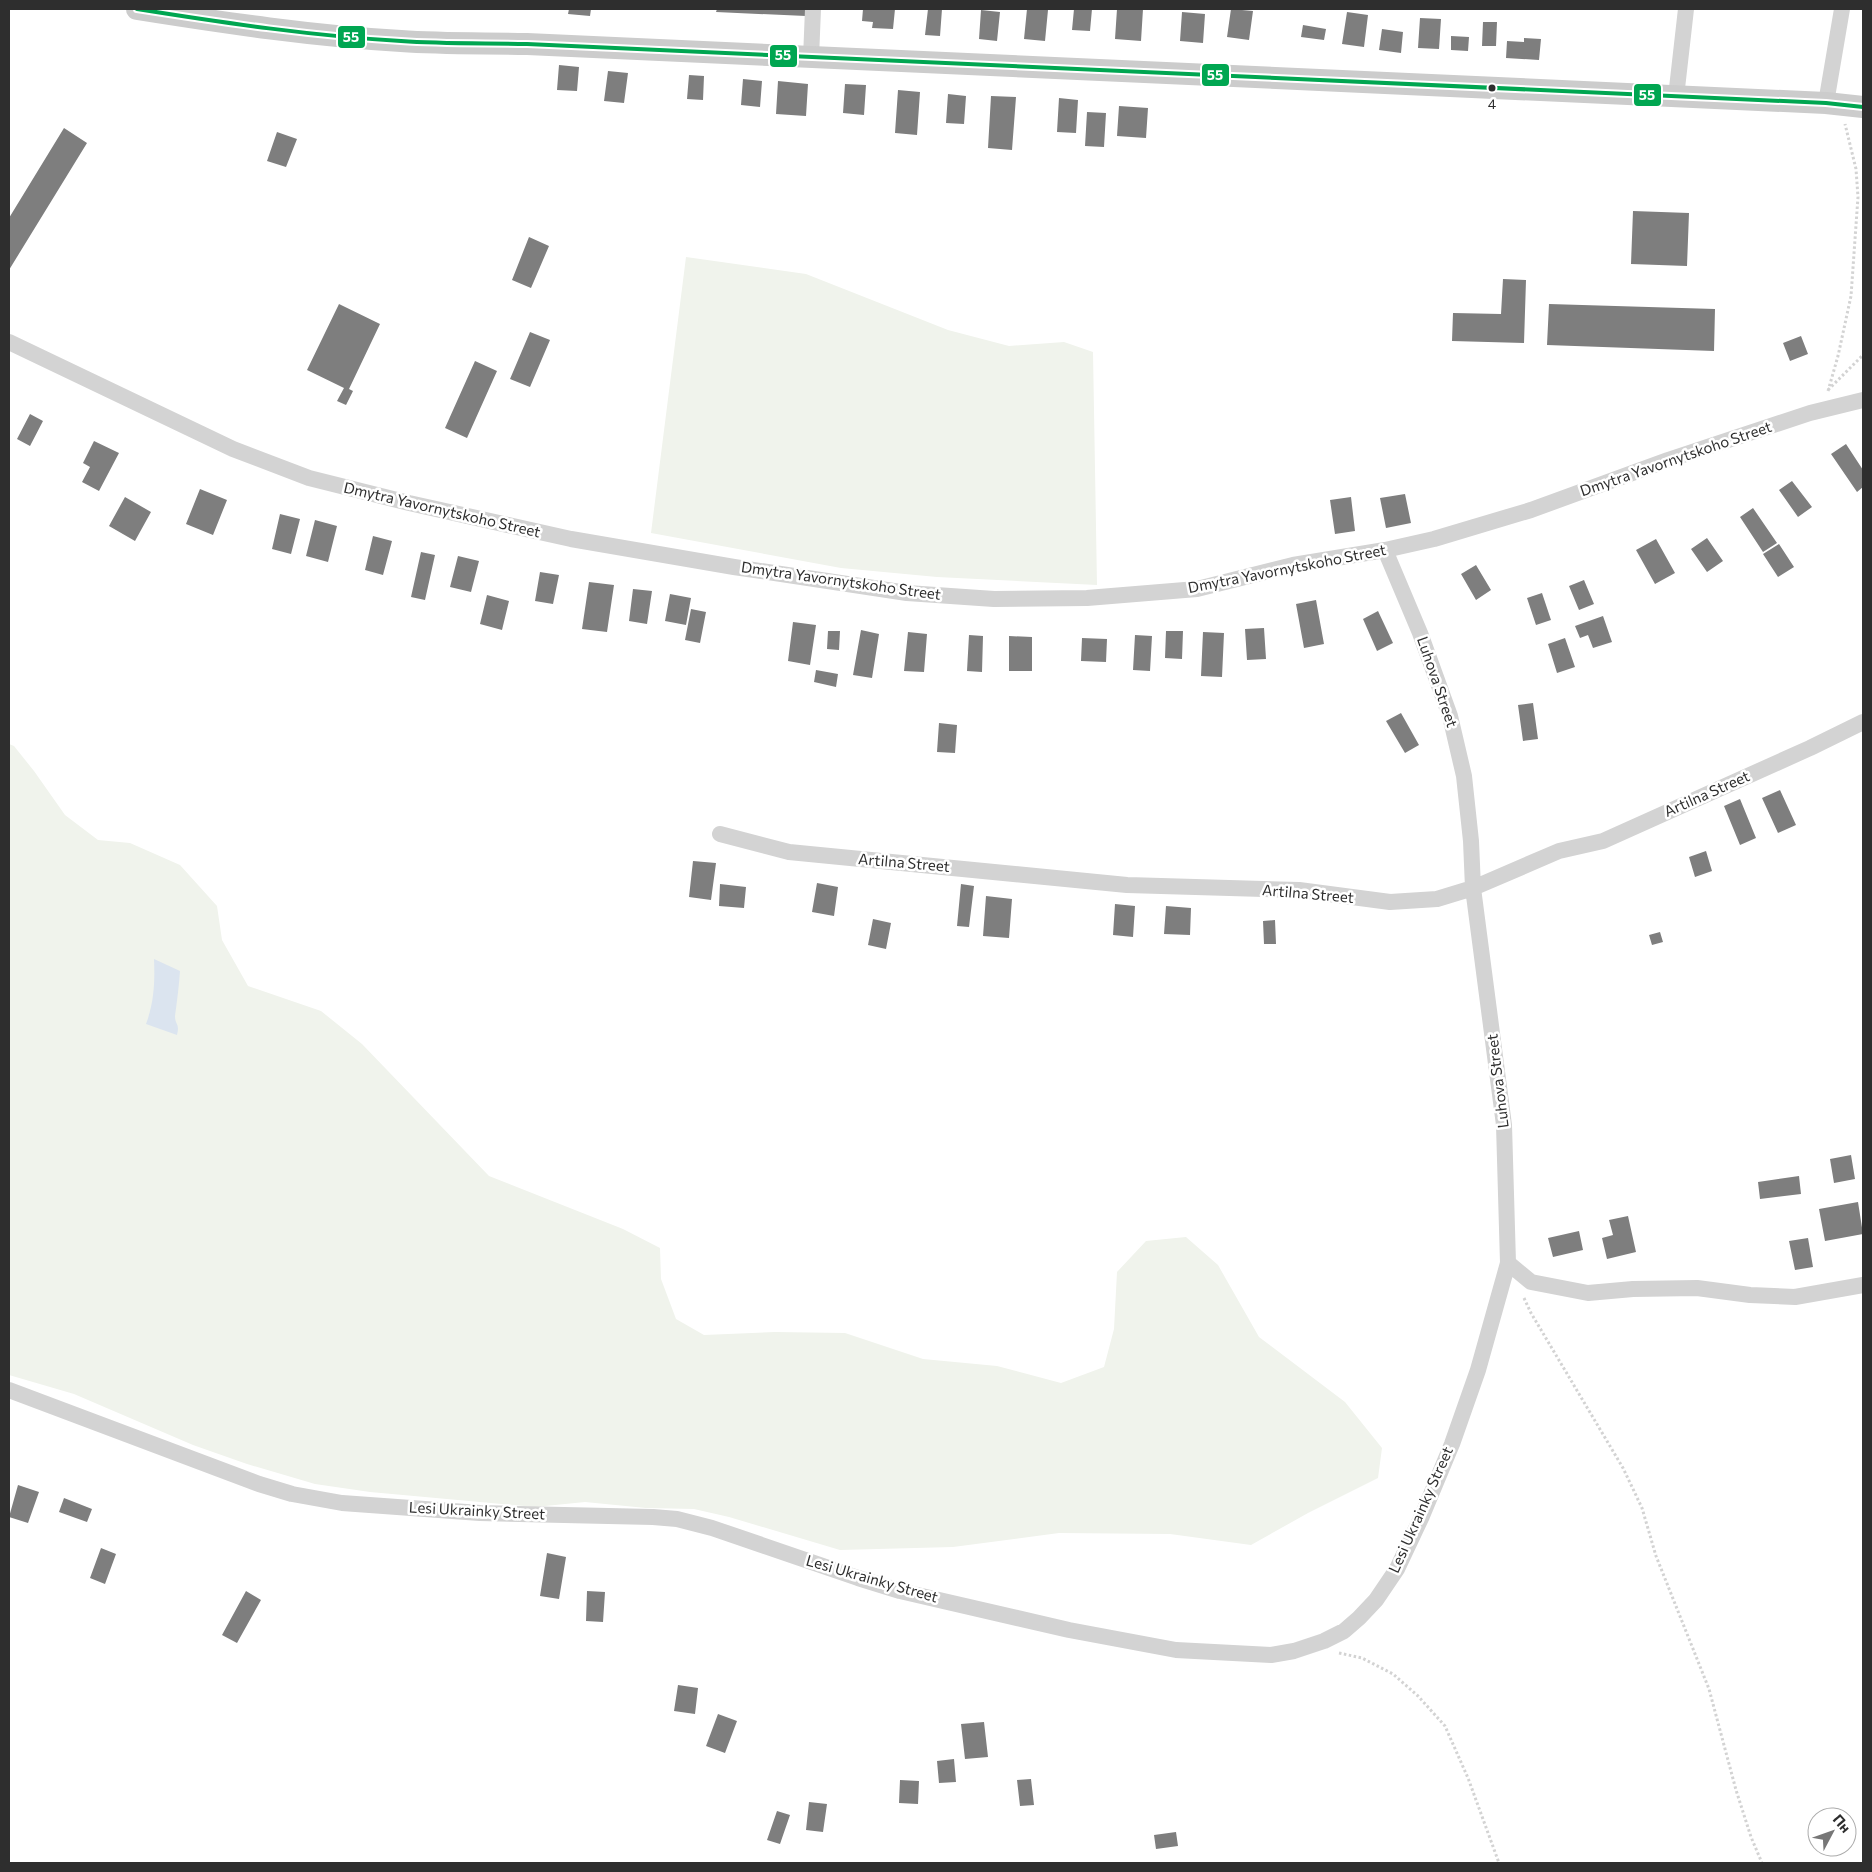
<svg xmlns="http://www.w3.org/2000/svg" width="1872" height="1872" font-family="Commissioner,sans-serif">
	<rect width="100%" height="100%" fill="#fff"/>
	<!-- green -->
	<path fill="#f0f3ec" d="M686,257L806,274L948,330L1009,346L1064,342L1093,352L1097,585L937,577L841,568L651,533Z
		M9,744L14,746L34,771L65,815L98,840L130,843L180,865L217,906L222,940L248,986L321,1011L362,1044L489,1176L623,1229L660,1248L661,1279L676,1319L704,1335L775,1332L845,1333L923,1359L997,1366L1061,1383L1104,1367L1114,1329L1117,1272L1146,1241L1186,1237L1218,1265L1259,1337L1345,1402L1382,1448L1378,1478L1308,1513L1251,1545L1170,1534L1059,1533L953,1547L840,1550L729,1517L694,1509L646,1508L585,1502L535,1507L370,1492L315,1484L247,1464L193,1445L74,1394L9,1375Z"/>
	<!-- water -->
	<path fill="#dbe4ef" d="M154,959L180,971C179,986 177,1001 175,1016C175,1025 180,1023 177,1035L146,1024C154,1003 155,982 154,959Z"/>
	<!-- building -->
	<path fill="#7e7e7e" d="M569,9H591L590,16L568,14Z
		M717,9H806V16L716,12Z
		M863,9H895L893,29L872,28L873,22L862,21Z
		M928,9H942L940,36L925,35Z
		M1027,9L1048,10L1045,41L1024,39Z
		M1074,9H1092L1090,31L1072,30Z
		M1117,9H1143L1141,41L1115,39Z
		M1231,9L1253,11L1249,40L1227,37Z
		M981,10L1000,12L997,41L979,39Z
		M1182,12L1205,14L1203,43L1180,41Z
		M1347,12L1368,15L1364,47L1342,44Z
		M1420,18L1441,19L1439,49L1418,48Z
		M1483,22H1497L1496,46H1482Z
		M1303,25L1326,29L1324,40L1301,37Z
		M1382,29L1403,32L1401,53L1379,50Z
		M1451,36L1469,37L1468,51L1451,50Z
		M1524,38L1541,39L1539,60L1506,58L1507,41L1524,42Z
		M559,65L579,67L577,91L557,90Z
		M608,71L628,73L624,103L604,101Z
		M689,75L704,76L703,100L687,99Z
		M743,79L762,81L760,107L741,105Z
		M778,81L808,84L806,116L776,114Z
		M845,84L866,85L864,115L843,113Z
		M898,90L920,92L917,135L895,133Z
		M948,94L966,96L964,124L946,123Z
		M991,96L1016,97L1012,150L988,148Z
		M1059,98L1078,100L1076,133L1057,132Z
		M1119,106L1148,108L1146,138L1117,136Z
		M1087,112L1106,113L1104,147L1085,146Z
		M64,128L87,143L9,270V218Z
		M277,132L297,139L286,167L267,161Z
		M1633,211L1689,213L1687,266L1631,264Z
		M529,237L549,246L531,288L512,280Z
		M1503,279L1526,280L1524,343L1452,341L1453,313L1501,314Z
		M339,304L380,324L349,389L353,391L346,405L337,401L344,388L307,370Z
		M1549,304L1715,309L1714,351L1547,345Z
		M530,332L550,340L530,387L510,379Z
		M1801,336L1808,354L1790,361L1783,343Z
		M475,361L497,371L467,438L445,428Z
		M30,414L43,421L30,446L17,439Z
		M94,441L119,453L99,491L82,482L90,467L83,463Z
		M1846,444L1863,470V487L1857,492L1831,454Z
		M1792,481L1812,507L1798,517L1779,490Z
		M200,489L227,500L213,535L186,524Z
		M1405,494L1411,523L1386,528L1380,498Z
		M125,497L151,512L135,541L109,526Z
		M1351,497L1355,531L1335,534L1330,500Z
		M1753,508L1777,543L1763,552L1740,517Z
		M280,514L300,519L291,554L272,549Z
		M315,520L337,526L328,562L306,556Z
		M373,536L392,541L383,575L365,570Z
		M1707,538L1723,561L1707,572L1691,549Z
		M1656,539L1675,573L1655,584L1636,550Z
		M1779,544L1794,567L1778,577L1763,554Z
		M421,552L435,555L425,600L411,597Z
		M458,556L479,561L471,592L450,587Z
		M1476,565L1491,590L1476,600L1461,574Z
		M540,572L559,575L553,604L535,601Z
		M1584,580L1594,604L1579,610L1569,586Z
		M589,582L614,585L607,632L582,629Z
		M633,589L652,591L647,624L629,621Z
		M1542,593L1551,620L1536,625L1527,598Z
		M670,594L691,598L686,625L665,621Z
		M487,595L509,601L502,630L480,624Z
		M1316,600L1324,644L1304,648L1296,604Z
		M691,609L706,612L700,643L685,640Z
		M1378,611L1393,643L1377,651L1363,619Z
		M1603,616L1612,642L1593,648L1588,635L1580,638L1575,626Z
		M793,622L816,625L810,665L788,661Z
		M1264,628L1266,659L1247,660L1245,629Z
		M861,630L879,634L872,678L853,675Z
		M828,631H840L839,650L827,649Z
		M1166,631H1183L1182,659L1165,658Z
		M908,632L927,634L924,672L904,671Z
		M1203,632L1224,633L1222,677L1201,676Z
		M969,635L983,636L982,672L967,671Z
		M1135,635L1152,636L1150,671L1133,670Z
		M1009,636L1032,637V671H1009Z
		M1082,638L1107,639L1106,662L1081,661Z
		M1565,638L1575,667L1557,673L1548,644Z
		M816,670L838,674L836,687L814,682Z
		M1533,703L1538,739L1523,741L1518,705Z
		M1401,713L1419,745L1405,753L1386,721Z
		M939,723L957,725L955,753L937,752Z
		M1780,790L1796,825L1778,833L1762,798Z
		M1740,799L1756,838L1740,845L1724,806Z
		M1706,851L1712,871L1695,877L1689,857Z
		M693,861L716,863L711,900L689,897Z
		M817,883L838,887L834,916L812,912Z
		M720,884L746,887L744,908L719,906Z
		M961,884L974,886L969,927L957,926Z
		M986,896L1012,899L1009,938L983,936Z
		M1115,904L1135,906L1133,937L1113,935Z
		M1166,906L1191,908L1190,935L1164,934Z
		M873,919L891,923L886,949L868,945Z
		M1275,920L1276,944H1264L1263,921Z
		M1660,932L1663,942L1652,945L1649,935Z
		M1851,1155L1855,1179L1834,1183L1830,1159Z
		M1799,1176L1801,1194L1760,1199L1758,1182Z
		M1858,1202L1863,1234L1825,1241L1819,1209Z
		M1628,1216L1636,1252L1607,1259L1602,1238L1613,1235L1609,1220Z
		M1579,1231L1583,1250L1553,1257L1548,1238Z
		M1808,1238L1813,1267L1795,1270L1789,1241Z
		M18,1485L39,1492L28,1523L9,1517Z
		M64,1498L92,1509L87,1522L59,1512Z
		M101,1548L116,1554L105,1584L90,1578Z
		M547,1553L566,1557L559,1599L540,1596Z
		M246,1591L261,1600L237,1643L222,1635Z
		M587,1591L605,1592L603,1622L586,1621Z
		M678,1685L698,1688L695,1714L674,1711Z
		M718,1714L737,1721L725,1753L706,1746Z
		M984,1722L988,1757L965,1759L961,1724Z
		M954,1759L956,1782L939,1783L937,1761Z
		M1031,1779L1034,1805L1020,1806L1017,1780Z
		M900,1780L919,1781L918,1804L899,1803Z
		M809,1802L827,1804L823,1832L806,1830Z
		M777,1811L790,1815L780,1844L767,1840Z
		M1176,1832L1178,1846L1156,1849L1154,1835Z"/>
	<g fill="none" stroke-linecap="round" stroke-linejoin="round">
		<!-- path -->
		<path stroke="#d3d3d3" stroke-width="3" stroke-dasharray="2.5 2.5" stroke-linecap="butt" d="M1828,390L1863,355
			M1828,391L1838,356L1851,296L1858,197L1856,169L1845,124
			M1524,1298L1531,1313L1623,1468L1642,1508L1656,1556L1709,1689L1736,1790L1751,1837L1762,1863
			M1339,1653L1362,1658L1393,1674L1418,1696L1445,1726L1468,1778L1499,1863"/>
		<!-- street -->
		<path stroke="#d3d3d3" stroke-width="16" d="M811,58L813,9
			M1676,97L1686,9
			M1826,103L1842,9
			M9,342L233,449L309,478L409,503L571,539L734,567L907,593L994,599L1087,598L1197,589L1293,565L1385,550L1434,539L1531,510L1668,460L1810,413L1863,400
			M720,834L789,852L1127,885L1299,890L1390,902L1437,899L1473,888L1559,851L1603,841L1810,748L1863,722
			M1508,1263L1531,1282L1588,1293L1633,1289L1697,1288L1750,1295L1795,1297L1863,1285
			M9,1390L259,1484L292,1494L342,1503L480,1513L653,1517L677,1519L712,1528L858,1578L900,1591L1069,1630L1176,1650L1271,1655L1294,1651L1324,1641L1344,1631L1359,1618L1376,1600L1397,1569L1422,1516L1452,1444L1478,1370L1508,1263L1504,1125L1473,888L1471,841L1464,776L1450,716L1420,633L1385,550"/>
		<!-- secondary -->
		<path stroke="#ccc" stroke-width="22" d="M137,9C225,23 313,36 401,41C443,44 485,43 527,44L1826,103L1863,107"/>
		<!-- bus-1 casing -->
		<g stroke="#fff" stroke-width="8">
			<path id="bus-1" d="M137,9C225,23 313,36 401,41C443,44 485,43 527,44L1826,103L1863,107"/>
		</g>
		<!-- bus-1 -->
		<use href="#bus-1" stroke="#00a651" stroke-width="4"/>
	</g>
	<!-- markers -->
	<circle fill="#2e2e2e" stroke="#fff" stroke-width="2" cx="1492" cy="88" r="4.5"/>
	<g text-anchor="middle" stroke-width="5" stroke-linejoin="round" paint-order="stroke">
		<!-- bus labels -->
		<g font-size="14" fill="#2e2e2e" stroke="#fff">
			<text x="1492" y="109">4</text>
		</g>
		<!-- street labels -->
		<g font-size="15" fill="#2e2e2e" stroke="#fff">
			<text transform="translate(1676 459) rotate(-19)" y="5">Dmytra Yavornytskoho Street</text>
			<text transform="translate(442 510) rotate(13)" y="5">Dmytra Yavornytskoho Street</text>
			<text transform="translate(1287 569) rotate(-11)" y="5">Dmytra Yavornytskoho Street</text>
			<text transform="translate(841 581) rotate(8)" y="5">Dmytra Yavornytskoho Street</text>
			<text transform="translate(1437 682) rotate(71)" y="5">Luhova Street</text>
			<text transform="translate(1707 794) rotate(-24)" y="5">Artilna Street</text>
			<text transform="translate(904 863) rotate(5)" y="5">Artilna Street</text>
			<text transform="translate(1308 894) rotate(5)" y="5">Artilna Street</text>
			<text transform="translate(1498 1081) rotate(-97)" y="5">Luhova Street</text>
			<text transform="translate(1421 1510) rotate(-66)" y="5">Lesi Ukrainky Street</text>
			<text transform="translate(477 1511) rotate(3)" y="5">Lesi Ukrainky Street</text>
			<text transform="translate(872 1579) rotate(16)" y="5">Lesi Ukrainky Street</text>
		</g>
	</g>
	<g stroke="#fff" stroke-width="2">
		<rect x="337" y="25" width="29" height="24" rx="5" fill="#00a651"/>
		<rect x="769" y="44" width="29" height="24" rx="5" fill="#00a651"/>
		<rect x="1201" y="63" width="29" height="24" rx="5" fill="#00a651"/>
		<rect x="1633" y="83" width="29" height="24" rx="5" fill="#00a651"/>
	</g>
	<g font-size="14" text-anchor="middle" font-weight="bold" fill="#fff">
		<text x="351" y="42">55</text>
		<text x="783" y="60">55</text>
		<text x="1215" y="80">55</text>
		<text x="1647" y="100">55</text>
	</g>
	<!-- border -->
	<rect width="1872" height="1872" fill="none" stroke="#2e2e2e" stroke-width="20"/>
	<!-- north arrow -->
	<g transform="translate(1832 1832) rotate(49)"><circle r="24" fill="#ffffff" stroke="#ababab"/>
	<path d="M0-4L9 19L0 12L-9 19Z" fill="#777777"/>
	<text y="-8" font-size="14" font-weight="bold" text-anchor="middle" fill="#2e2e2e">Пн</text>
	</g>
</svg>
